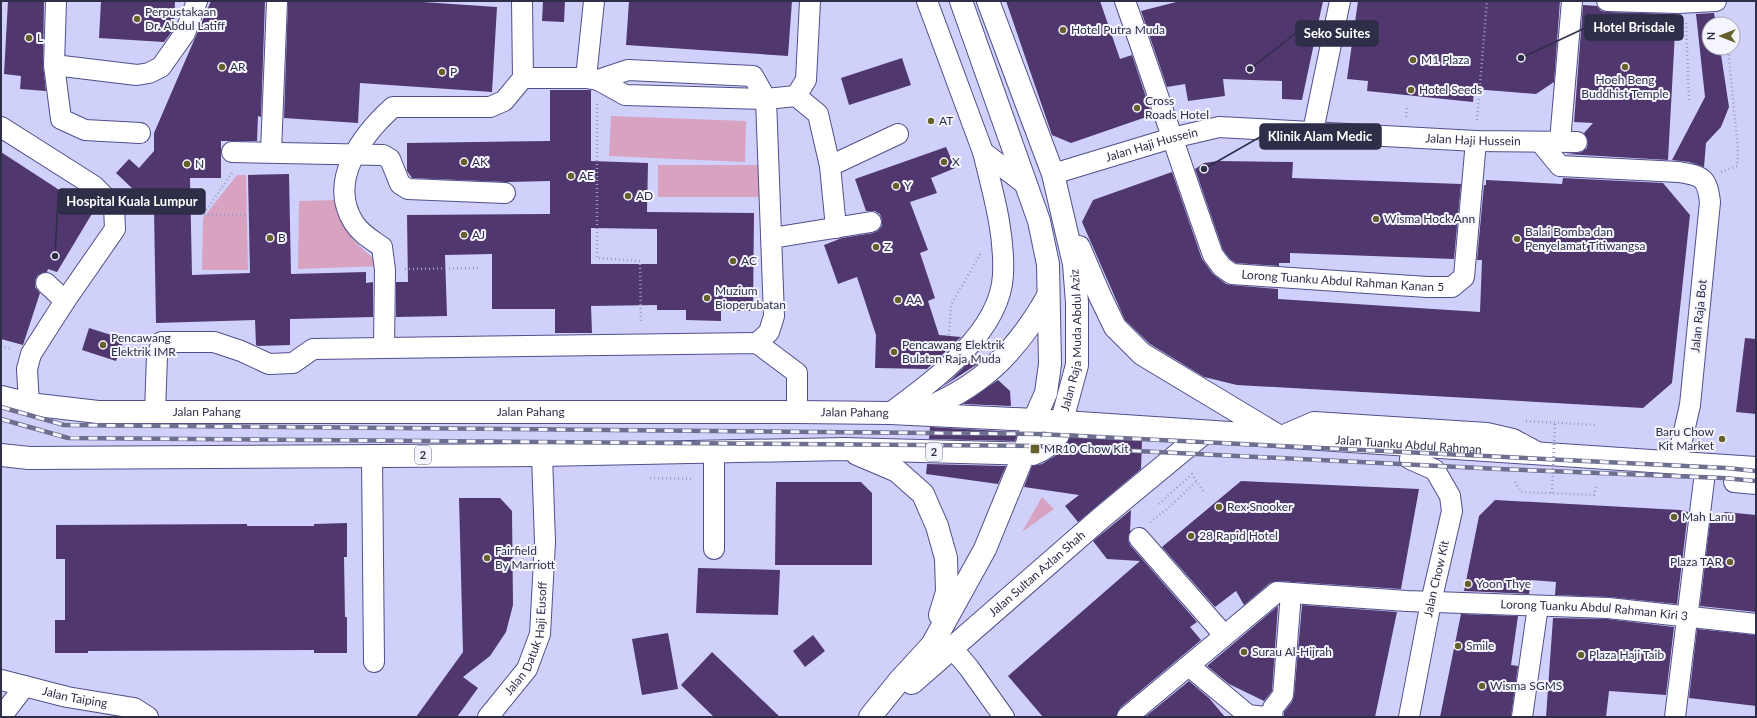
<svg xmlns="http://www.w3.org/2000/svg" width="1757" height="718" font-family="Lato,sans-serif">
	<rect width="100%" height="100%" fill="#d0d1fb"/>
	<!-- green -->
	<path fill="#d8a2c1" d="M611,116L746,121L745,162L609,156Z
		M658,165H759V197H658Z
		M237,175H246L248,270H202L203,218Z
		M336,200C341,232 359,246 382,266L298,269L299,201Z
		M1042,497L1054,509L1022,532Z"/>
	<!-- building -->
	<path fill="#50376e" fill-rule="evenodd" d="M8,1H44L43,65L46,91L20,89L21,76L4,74Z
		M101,1H175L174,29L164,42L99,38Z
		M211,1H265L261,117L258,116L257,141H221V178H190L192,275L250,273L248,175L289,174L291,274L366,272V283L373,282V317L290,319V345L258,346L256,345L255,320L156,323L154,209L116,173L129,159L139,168L154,151V133Z
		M288,1H408L497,7L492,92L360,83L358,123L284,118Z
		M543,1H565L564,22L542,21Z
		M629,1H792L788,56L626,45Z
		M1006,1H1100L1120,59L1132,55L1152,115L1071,143L1052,135Z
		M1180,1H1323L1302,100L1282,99V81L1223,79L1225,96L1188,101L1185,84L1167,87L1141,11Z
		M1358,1H1560L1554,82L1536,94L1474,89L1473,102L1367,91L1368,81L1347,79Z
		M1583,5L1597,6L1601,11L1607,12L1676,14L1668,160L1565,154L1577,153L1582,152L1587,148L1588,142L1584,133L1593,123L1574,122Z
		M1714,13L1716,24H1709V48H1720L1729,107L1721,127L1706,143L1704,167L1689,162L1672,160L1705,97L1696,14Z
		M902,58L911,85L849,105L841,78Z
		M550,90H591V161L648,163L647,212L754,213L753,311H721V321L686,320V310H657V305L591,306L592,333H555V309H492V254L445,255L447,316L396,317V282H408L407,215L550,214V181L506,182L412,178L407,171V143L550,141ZM591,228L657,229V264H591Z
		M946,147L955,168L931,178L937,193L910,202L928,250L920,253L935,298L928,301L939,335L961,337L927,369L875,368L876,335L857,277L838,284L824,245L842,238L873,233L878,231L882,226V220L880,214L875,211H866L855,179Z
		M1,152L93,212L57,272L48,269L47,272L38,275L35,280V287L40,293L23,345L1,339Z
		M1218,161L1293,162L1292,178L1461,184L1454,259L1290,253V263H1279V266L1236,263L1230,259L1223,250L1195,169L1204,163Z
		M1172,172L1202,259L1213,274L1226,284L1231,285L1278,289V299L1480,312L1482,260H1477L1484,185H1486V180L1562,184L1563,178L1663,183L1690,215L1672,383L1643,408L1237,385L1204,377L1150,344L1125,320L1082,222L1093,200Z
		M89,328L124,339L116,361L82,350Z
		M1745,338L1756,339V414L1736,412Z
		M973,358L979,363L942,387L952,379Z
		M998,380L1010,391L1011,406L963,404Z
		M930,427L1018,432L1015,441L929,439Z
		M1071,435L1142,440L1141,469L1078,522L1065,506L1079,495L1024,487L1032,466L1042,464L1055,456L1065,446Z
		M927,464L1006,466L998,484L926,474Z
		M1241,481L1419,489L1401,589L1278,581L1270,583L1244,605L1236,591L1215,607L1162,547Z
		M776,482H861L872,493V565H775Z
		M459,498H500L512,511L513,605L506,632L490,656L463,677L478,688L457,717H416L463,652Z
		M1495,500L1680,510L1688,512L1677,604L1609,597L1555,595L1556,582L1531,580L1529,594L1464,591L1479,516Z
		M1131,510L1130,532L1128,540L1130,545L1197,622L1190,627L1201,640L1120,708L1116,717H1043L1008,676L1140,561L1107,559L1093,541Z
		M1725,512L1756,515V612L1700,606L1710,522Z
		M347,523V557H344L345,617H347V653H314V650L88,651V653H55V620H65V559H56V525L247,524V526H314V524Z
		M698,568L780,570L778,615L696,613Z
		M1302,605L1397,612L1375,717H1284V712L1292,702L1294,696Z
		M1278,606L1272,691L1264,701L1229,684L1207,666Z
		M1461,614L1518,616L1511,665L1518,666L1511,717H1440Z
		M1553,618L1607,619L1674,627L1666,695L1609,691L1606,717H1546Z
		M1697,629L1756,635V706L1689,698Z
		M668,633L678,689L642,695L632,639Z
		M813,635L825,651L805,667L793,651Z
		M712,652L780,717H714L681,685Z
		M1189,681L1209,698L1225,717H1145Z"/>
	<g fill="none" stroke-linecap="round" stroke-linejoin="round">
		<!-- minor casing -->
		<g stroke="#504f8a" stroke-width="22">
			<g id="minor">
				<path d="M56,1L54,65L61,119L85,130L140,133"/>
				<path d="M927,1L983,152L1025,184"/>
				<path id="s1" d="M1125,1C1155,85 1183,171 1213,255L1222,267L1232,274L1427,287H1452L1464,277L1476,141"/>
				<path d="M1607,1L1678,3L1716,1"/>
				<path d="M54,65L137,75L149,73L161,67L185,33L197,1"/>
				<path d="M523,78H586L598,80L625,95L766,99L796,96L818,114L830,166L898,134"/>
				<path d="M586,78L594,1"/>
				<path d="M598,80L628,70L753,76L766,99L774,316L769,332L757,343"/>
				<path d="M796,96L806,80L810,1"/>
				<path d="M1,127L94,186L114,206L115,229L65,301L31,354L27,369L29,404"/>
				<path d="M1313,131L1340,1"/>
				<path d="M1560,141L1572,1"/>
				<path d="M1540,142L1560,166L1679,172C1702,176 1707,177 1710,202L1690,405L1677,462"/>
				<path d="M232,152L383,155L390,159L400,184L408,189L505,193"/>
				<path d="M271,152L277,1"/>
				<path d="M830,166L836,228"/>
				<path id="s2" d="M1053,174L1172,138L1219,127L1476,141L1577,142"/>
				<path d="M772,238L871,222"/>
				<path d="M46,283L65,301"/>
				<path d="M384,347L385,270L382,247C372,240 361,234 354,223C327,181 362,135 393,107H490L504,101L523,78L522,1"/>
				<path d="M155,412L157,356L162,342H214L241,351L269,364L293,363L313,349L757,343L797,373V412"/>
				<path d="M890,413C933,381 1000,333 1003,275C1005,233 993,193 983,152"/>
				<path d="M1279,437L1314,422L1487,433L1513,439L1539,453"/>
				<path d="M714,452V549"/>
				<path d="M372,455L374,662"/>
				<path d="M1735,467L1734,482L1756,484"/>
				<path d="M1139,538L1224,635"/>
				<path d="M953,649L969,668L1004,717"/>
				<path d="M1189,666L1248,715L1265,717"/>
				<path id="s3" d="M1,680L67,697L134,708L148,717"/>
				<path d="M1,717L25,686"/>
				<path id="s4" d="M488,717L527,669L540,634L545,542L542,455"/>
				<path id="s5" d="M1127,717L1277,592L1407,601L1608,608L1756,624"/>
				<path d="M1272,717L1273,708L1283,695L1291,593"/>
				<path id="s6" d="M1409,717L1431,602L1452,511L1450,496L1435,470L1410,459"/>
				<path d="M1522,717L1538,606"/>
				<path d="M1675,717L1706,464"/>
			</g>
		</g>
		<!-- major casing -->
		<g stroke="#504f8a" stroke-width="24">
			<g id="major">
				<path d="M1079,247L1100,296L1115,327L1142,354L1275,434"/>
				<path id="s7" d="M1,397L29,404L98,412H797L890,413L1034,420L1756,468"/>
				<path d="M917,412C979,389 1016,353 1048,296"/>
				<path d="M857,454L897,471L923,494L937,526L946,558L947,592L940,615"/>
				<path id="s8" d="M1,455L29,458L542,455L844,449L1033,454C1044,450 1051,445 1058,435L1077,365V303L1074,264L1053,174L988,1"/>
				<path id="s9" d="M912,683L1101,518L1205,432"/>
				<path d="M870,717L899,681L932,645L985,549L1024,454L1034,420L1046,393L1050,364L1048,264L1039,221L961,1"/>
			</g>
		</g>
		<!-- path -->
		<path stroke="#9d9dc3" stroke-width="2.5" stroke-dasharray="1 3" stroke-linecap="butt" d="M1686,23L1689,100
			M597,104V258L640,261L641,324
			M1406,117L1407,105
			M1477,120L1487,1
			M1721,172L1737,166L1738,150L1728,48
			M232,173L203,215H245
			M405,269L480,268
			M949,335L951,305L981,253
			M1,346L11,349
			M1526,421L1595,425
			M650,478L693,479
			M1515,482L1521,492L1594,495L1596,486
			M1159,504L1192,474L1203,491
			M1150,522L1166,510L1197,481"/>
		<!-- minor -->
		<use href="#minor" stroke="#fff" stroke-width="20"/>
		<!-- major -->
		<use href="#major" stroke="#fff" stroke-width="22"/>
		<!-- rail casing -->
		<g stroke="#6e6f8f" stroke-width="4.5">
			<path id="rail" d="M1,407L64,425L1038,434L1726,468L1756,471
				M1,419L68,438L1037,446L1499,469L1723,478L1756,481"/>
		</g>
		<!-- rail -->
		<use href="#rail" stroke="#f5f6fd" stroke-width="3" stroke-dasharray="9" stroke-linecap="butt"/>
		<!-- path-bridge -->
		<path stroke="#9d9dc3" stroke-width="2.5" stroke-dasharray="1 3" stroke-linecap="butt" d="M1552,493L1555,423"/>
	</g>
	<!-- markers -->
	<g fill="#65602c" stroke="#f5f6fd" stroke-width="1.5">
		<circle cx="137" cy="19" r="4"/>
		<circle cx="1063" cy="30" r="4"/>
		<circle cx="29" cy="38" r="4"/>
		<circle cx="1413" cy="60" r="4"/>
		<circle cx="222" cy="67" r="4"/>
		<circle cx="1625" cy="67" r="4"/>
		<circle cx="442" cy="72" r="4"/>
		<circle cx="1411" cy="90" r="4"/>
		<circle cx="1137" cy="108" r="4"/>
		<circle cx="931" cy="121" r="4"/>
		<circle cx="464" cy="162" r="4"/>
		<circle cx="944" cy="162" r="4"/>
		<circle cx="187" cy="164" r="4"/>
		<circle cx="571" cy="176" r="4"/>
		<circle cx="896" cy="186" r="4"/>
		<circle cx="628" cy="196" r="4"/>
		<circle cx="1376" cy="219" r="4"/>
		<circle cx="464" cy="235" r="4"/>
		<circle cx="270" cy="238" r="4"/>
		<circle cx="1517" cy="239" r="4"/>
		<circle cx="876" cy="247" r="4"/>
		<circle cx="733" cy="261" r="4"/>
		<circle cx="707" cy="298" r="4"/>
		<circle cx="898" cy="300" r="4"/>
		<circle cx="103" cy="345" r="4"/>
		<circle cx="894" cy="352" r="4"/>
		<circle cx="1722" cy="439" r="4"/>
		<rect x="1030" y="444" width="10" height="10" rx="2"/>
		<circle cx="1219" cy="507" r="4"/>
		<circle cx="1674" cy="517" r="4"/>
		<circle cx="1191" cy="536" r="4"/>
		<circle cx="487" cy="558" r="4"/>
		<circle cx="1730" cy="562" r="4"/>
		<circle cx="1468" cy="584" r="4"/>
		<circle cx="1458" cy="646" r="4"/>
		<circle cx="1244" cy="652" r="4"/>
		<circle cx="1581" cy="655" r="4"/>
		<circle cx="1482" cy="686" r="4"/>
	</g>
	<g text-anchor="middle" stroke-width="4" stroke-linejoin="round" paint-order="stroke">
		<!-- shield labels -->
		<g fill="#f5f6fd" stroke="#6a6a7f" stroke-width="1">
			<rect x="926" y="443" width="16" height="18" rx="3"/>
			<rect x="415" y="446" width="16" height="18" rx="3"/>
		</g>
		<g font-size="11" font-weight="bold" fill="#2e2e49">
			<text x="934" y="456">2</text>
			<text x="423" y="459">2</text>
		</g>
		<!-- poi labels -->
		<g font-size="12" fill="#2e2e49" stroke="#f5f6fd" text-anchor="start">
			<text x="145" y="16">Perpustakaan<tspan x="145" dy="14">Dr. Abdul Latiff</tspan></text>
			<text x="1071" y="34">Hotel Putra Muda</text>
			<text x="37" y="42">L</text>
			<text x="1421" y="64">M1 Plaza</text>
			<text x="230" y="71">AR</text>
			<text x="450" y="76">P</text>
			<text x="1625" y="84" text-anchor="middle">Hoeh Beng<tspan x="1625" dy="14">Buddhist Temple</tspan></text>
			<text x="1419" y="94">Hotel Seeds</text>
			<text x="1145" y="105">Cross<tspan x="1145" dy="14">Roads Hotel</tspan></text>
			<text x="939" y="125">AT</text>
			<text x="472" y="166">AK</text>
			<text x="952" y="166">X</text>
			<text x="195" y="168">N</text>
			<text x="579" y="180">AE</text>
			<text x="904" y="190">Y</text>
			<text x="636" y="200">AD</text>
			<text x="1384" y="223">Wisma Hock Ann</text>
			<text x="1525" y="236">Balai Bomba dan<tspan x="1525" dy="14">Penyelamat Titiwangsa</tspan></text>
			<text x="472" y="239">AJ</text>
			<text x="278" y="242">B</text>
			<text x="884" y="251">Z</text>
			<text x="741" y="265">AC</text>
			<text x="715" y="295">Muzium<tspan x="715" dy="14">Bioperubatan</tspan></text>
			<text x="906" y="304">AA</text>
			<text x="111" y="342">Pencawang<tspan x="111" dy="14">Elektrik IMR</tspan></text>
			<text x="902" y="349">Pencawang Elektrik<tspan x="902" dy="14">Bulatan Raja Muda</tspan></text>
			<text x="1714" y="436" text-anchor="end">Baru Chow<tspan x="1714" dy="14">Kit Market</tspan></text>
			<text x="1044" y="453">MR10 Chow Kit</text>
			<text x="1227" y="511">Rex Snooker</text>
			<text x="1682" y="521">Mah Lanu</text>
			<text x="1199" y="540">28 Rapid Hotel</text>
			<text x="495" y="555">Fairfield<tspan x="495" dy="14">By Marriott</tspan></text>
			<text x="1722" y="566" text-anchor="end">Plaza TAR</text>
			<text x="1476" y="588">Yoon Thye</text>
			<text x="1466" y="650">Smile</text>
			<text x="1252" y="656">Surau Al-Hijrah</text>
			<text x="1589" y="659">Plaza Haji Taib</text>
			<text x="1490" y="690">Wisma SGMS</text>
		</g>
		<!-- street labels -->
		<g font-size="12" fill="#2e2e49" stroke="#f5f6fd">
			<text dy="4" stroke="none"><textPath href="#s2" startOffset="427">Jalan Haji Hussein</textPath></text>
			<text dy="4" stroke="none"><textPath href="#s2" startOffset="103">Jalan Haji Hussein</textPath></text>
			<text dy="4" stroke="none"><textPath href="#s1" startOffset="407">Lorong Tuanku Abdul Rahman Kanan 5</textPath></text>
			<text transform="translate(1699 316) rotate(-84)" y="4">Jalan Raja Bot</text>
			<text dy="4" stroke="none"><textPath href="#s8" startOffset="1161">Jalan Raja Muda Abdul Aziz</textPath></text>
			<text dy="4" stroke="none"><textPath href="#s7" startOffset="207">Jalan Pahang</textPath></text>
			<text dy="4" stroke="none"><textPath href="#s7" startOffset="531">Jalan Pahang</textPath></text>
			<text dy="4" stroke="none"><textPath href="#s7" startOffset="855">Jalan Pahang</textPath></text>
			<text dy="4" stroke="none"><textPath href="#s7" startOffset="1410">Jalan Tuanku Abdul Rahman</textPath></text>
			<text dy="4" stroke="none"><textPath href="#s9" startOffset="166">Jalan Sultan Azlan Shah</textPath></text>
			<text dy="4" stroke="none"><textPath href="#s6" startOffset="141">Jalan Chow Kit</textPath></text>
			<text dy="4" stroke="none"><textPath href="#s5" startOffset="513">Lorong Tuanku Abdul Rahman Kiri 3</textPath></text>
			<text dy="4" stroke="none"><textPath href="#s4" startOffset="91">Jalan Datuk Haji Eusoff</textPath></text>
			<text dy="4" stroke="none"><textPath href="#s3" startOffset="76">Jalan Taiping</textPath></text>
		</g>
	</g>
	<!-- callouts -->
	<path fill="none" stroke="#2e2e49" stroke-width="1.5" d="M1521 58L1585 28M1250 69L1296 33M1204 169L1260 137M55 256L58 201"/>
	<g fill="#2e2e49" stroke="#f5f6fd" stroke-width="1.5">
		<circle cx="1521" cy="58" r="4"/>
		<circle cx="1250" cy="69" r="4"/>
		<circle cx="1204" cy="169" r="4"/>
		<circle cx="55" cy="256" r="4"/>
	</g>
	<g fill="#2e2e49" stroke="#2e2e49" stroke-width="1.5">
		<rect x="1585" y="15" width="98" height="25" rx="4"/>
		<rect x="1296" y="21" width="82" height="25" rx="4"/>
		<rect x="1260" y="124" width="121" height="25" rx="4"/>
		<rect x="58" y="189" width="147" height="25" rx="4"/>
	</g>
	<g font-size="13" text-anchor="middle" font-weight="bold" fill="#fff">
		<text x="1634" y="32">Hotel Brisdale</text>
		<text x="1337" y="38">Seko Suites</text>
		<text x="1320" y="141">Klinik Alam Medic</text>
		<text x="132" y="206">Hospital Kuala Lumpur</text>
	</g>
	<!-- border -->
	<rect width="1757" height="718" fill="none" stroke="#2e2e49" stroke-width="4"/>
	<!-- north arrow -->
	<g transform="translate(1721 36) rotate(270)"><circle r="19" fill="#f5f6fd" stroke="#a5a6b5"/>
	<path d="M0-3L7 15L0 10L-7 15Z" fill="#65602c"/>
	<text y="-6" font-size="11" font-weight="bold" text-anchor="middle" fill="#2e2e49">N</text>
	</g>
</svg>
